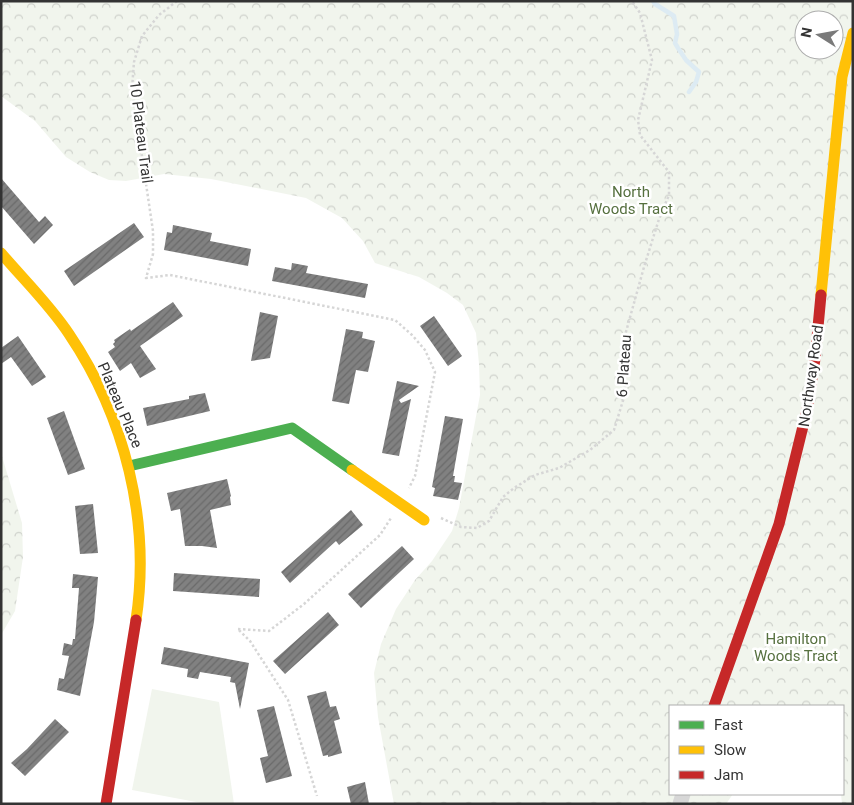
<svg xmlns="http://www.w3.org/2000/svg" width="854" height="805" font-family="Roboto,sans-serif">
	<defs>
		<pattern id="forest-crowns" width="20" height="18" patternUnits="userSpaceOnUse" patternTransform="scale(1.25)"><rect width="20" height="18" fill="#f1f5ed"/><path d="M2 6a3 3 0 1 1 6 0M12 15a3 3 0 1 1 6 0" fill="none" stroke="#cfd2cc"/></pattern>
		<pattern id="building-hatch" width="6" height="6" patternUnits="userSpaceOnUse" patternTransform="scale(1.25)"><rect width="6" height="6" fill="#818181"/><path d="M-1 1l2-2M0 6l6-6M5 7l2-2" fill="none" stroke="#6a6a6a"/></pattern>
	</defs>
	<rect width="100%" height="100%" fill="#fff"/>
	<!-- forest -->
	<path fill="url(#forest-crowns)" fill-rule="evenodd" d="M1,1H853V804H842L841,794H843V706H670V794H733L726,804H394L378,717L374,673L381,644L396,609L415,580L432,561L452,531L459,508L480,395L479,364L476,333L463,305L447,293L419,277L375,263L363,241L342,218L306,198L211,179L164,174L126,181L109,180L90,172L66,157L35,121L1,96ZM804,20H834V50H804Z
		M1,453L22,523L23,557L15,611L1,635Z"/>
	<!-- green -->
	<path fill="#f1f5ed" d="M152,689L219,702L234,804H207L132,790Z"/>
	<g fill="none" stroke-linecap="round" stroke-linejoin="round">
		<!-- stream -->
		<path stroke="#ddebf3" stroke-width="4.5" d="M653,1L655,4L674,16L677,34L675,43L678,48L686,60L699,72L696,82L689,92"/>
	</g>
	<!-- building -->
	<path fill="url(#building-hatch)" d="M1,178L39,222L45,216L53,225L34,244L1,206Z
		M134,223L144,237L74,286L64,271Z
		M173,225L212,233L210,241L251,249L248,266L164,250L167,232L172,233Z
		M292,263L308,266L306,273L368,284L365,298L272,281L275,267L291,270Z
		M173,302L183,316L140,346L156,369L140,378L131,363L120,371L108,352L115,347L113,344L115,342L114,340L130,329L131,331Z
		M260,312L278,316L270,358L251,361Z
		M434,316L462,356L448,366L420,326Z
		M346,329L363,332L362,338L375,341L368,372L356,370L349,404L332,401Z
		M18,336L46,377L32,386L11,357L1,364V348Z
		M397,381L419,386L399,400L401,403L411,399L399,456L382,453Z
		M205,393L210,411L147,426L143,408L189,399V396Z
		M64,411L85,469L68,475L47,418Z
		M445,416L463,419L453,476H455L454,482L462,483L458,500L433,496L435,488L432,487Z
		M227,479L231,496L230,497L231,505L210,510L217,548L202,546H185L180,509L171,511L167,493Z
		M93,504L98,553L80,554L75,506Z
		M351,510L363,525L339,545L336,541L290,583L281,572Z
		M402,546L414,559L361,608L348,594Z
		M174,573L260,579L259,597L173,591Z
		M73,574L98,577L94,622L80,696L57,690L59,678L64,679L69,656L62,655L64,643L72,645L73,639H75L79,588H72Z
		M328,612L339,625L285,674L273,661Z
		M164,647L249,663L240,709L235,683L230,682L231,677L200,672L198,679L187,677L188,669L161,664Z
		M326,691L330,707L336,706L340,719L334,721L342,753L328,757V755L323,756L307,696Z
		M274,706L292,776L266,783L260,758L268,756L257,710Z
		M55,719L69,732L25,776L11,763L27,749Z
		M365,782L369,804H351L347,787Z"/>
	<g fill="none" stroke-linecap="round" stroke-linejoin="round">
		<!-- path -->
		<path stroke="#d6d6d6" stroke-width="2.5" stroke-dasharray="2.5 2.5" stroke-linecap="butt" d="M177,1L159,15L142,36L134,62L132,89L153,231V254L146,278L170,275L395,320L412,335L425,350L435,372L415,476L409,488
			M441,518L461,527L477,528L489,521L503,497L514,488L535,475L559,468L590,450L614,430L625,394L624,339L644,267L659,219L669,195V172L640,135L638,120L652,60L640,13L632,1
			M238,629L269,631L304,604L380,535L391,518
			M239,630L250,641L288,700L317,796"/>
		<!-- street -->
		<path stroke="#d7d7d7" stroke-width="15" d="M680,804L683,794"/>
		<!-- fast -->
		<path stroke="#4caf50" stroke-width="11" d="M129,466L292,428L352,470"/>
		<!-- slow -->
		<path stroke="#ffc107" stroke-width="11" d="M1,253C24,280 50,305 69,334C125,417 151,521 136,620
			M821,295L842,77L853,33
			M352,470L424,520"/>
		<!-- jam -->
		<path stroke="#c62828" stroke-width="11" d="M714,706L779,524L807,410L815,359L821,295
			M106,804L136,620"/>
	</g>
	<g text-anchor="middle" stroke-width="5" stroke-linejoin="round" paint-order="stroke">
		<!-- street labels -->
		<g font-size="15" fill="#333" stroke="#fff">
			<text transform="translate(141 132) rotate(83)" y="5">10 Plateau Trail</text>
			<text transform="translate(624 366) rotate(-86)" y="5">6 Plateau</text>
			<text transform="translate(811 376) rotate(-82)" y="5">Northway Road</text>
			<text transform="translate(120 405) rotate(67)" y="5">Plateau Place</text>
		</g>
		<!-- park labels -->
		<g font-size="15" fill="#56703f" stroke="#fff">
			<text x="631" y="197">North<tspan x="631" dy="17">Woods Tract</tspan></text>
			<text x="796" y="644">Hamilton<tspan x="796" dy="17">Woods Tract</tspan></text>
		</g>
	</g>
	<!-- border -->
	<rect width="854" height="805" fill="none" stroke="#333333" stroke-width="5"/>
	<!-- legend -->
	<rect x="669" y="705" width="175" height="90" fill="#ffffff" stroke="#adadad"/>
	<rect x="679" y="721" width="25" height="8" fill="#4caf50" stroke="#adadad"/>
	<text x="714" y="730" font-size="15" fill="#333333">Fast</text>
	<rect x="679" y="746" width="25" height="8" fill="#ffc107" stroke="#adadad"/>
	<text x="714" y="755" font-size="15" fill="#333333">Slow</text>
	<rect x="679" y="771" width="25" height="8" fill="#c62828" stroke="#adadad"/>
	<text x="714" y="780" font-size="15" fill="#333333">Jam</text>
	<!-- north arrow -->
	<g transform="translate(819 35) rotate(281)"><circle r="24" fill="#ffffff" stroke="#adadad"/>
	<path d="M0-4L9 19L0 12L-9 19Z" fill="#7a7a7a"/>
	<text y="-8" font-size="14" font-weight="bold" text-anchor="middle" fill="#333333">N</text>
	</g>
</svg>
